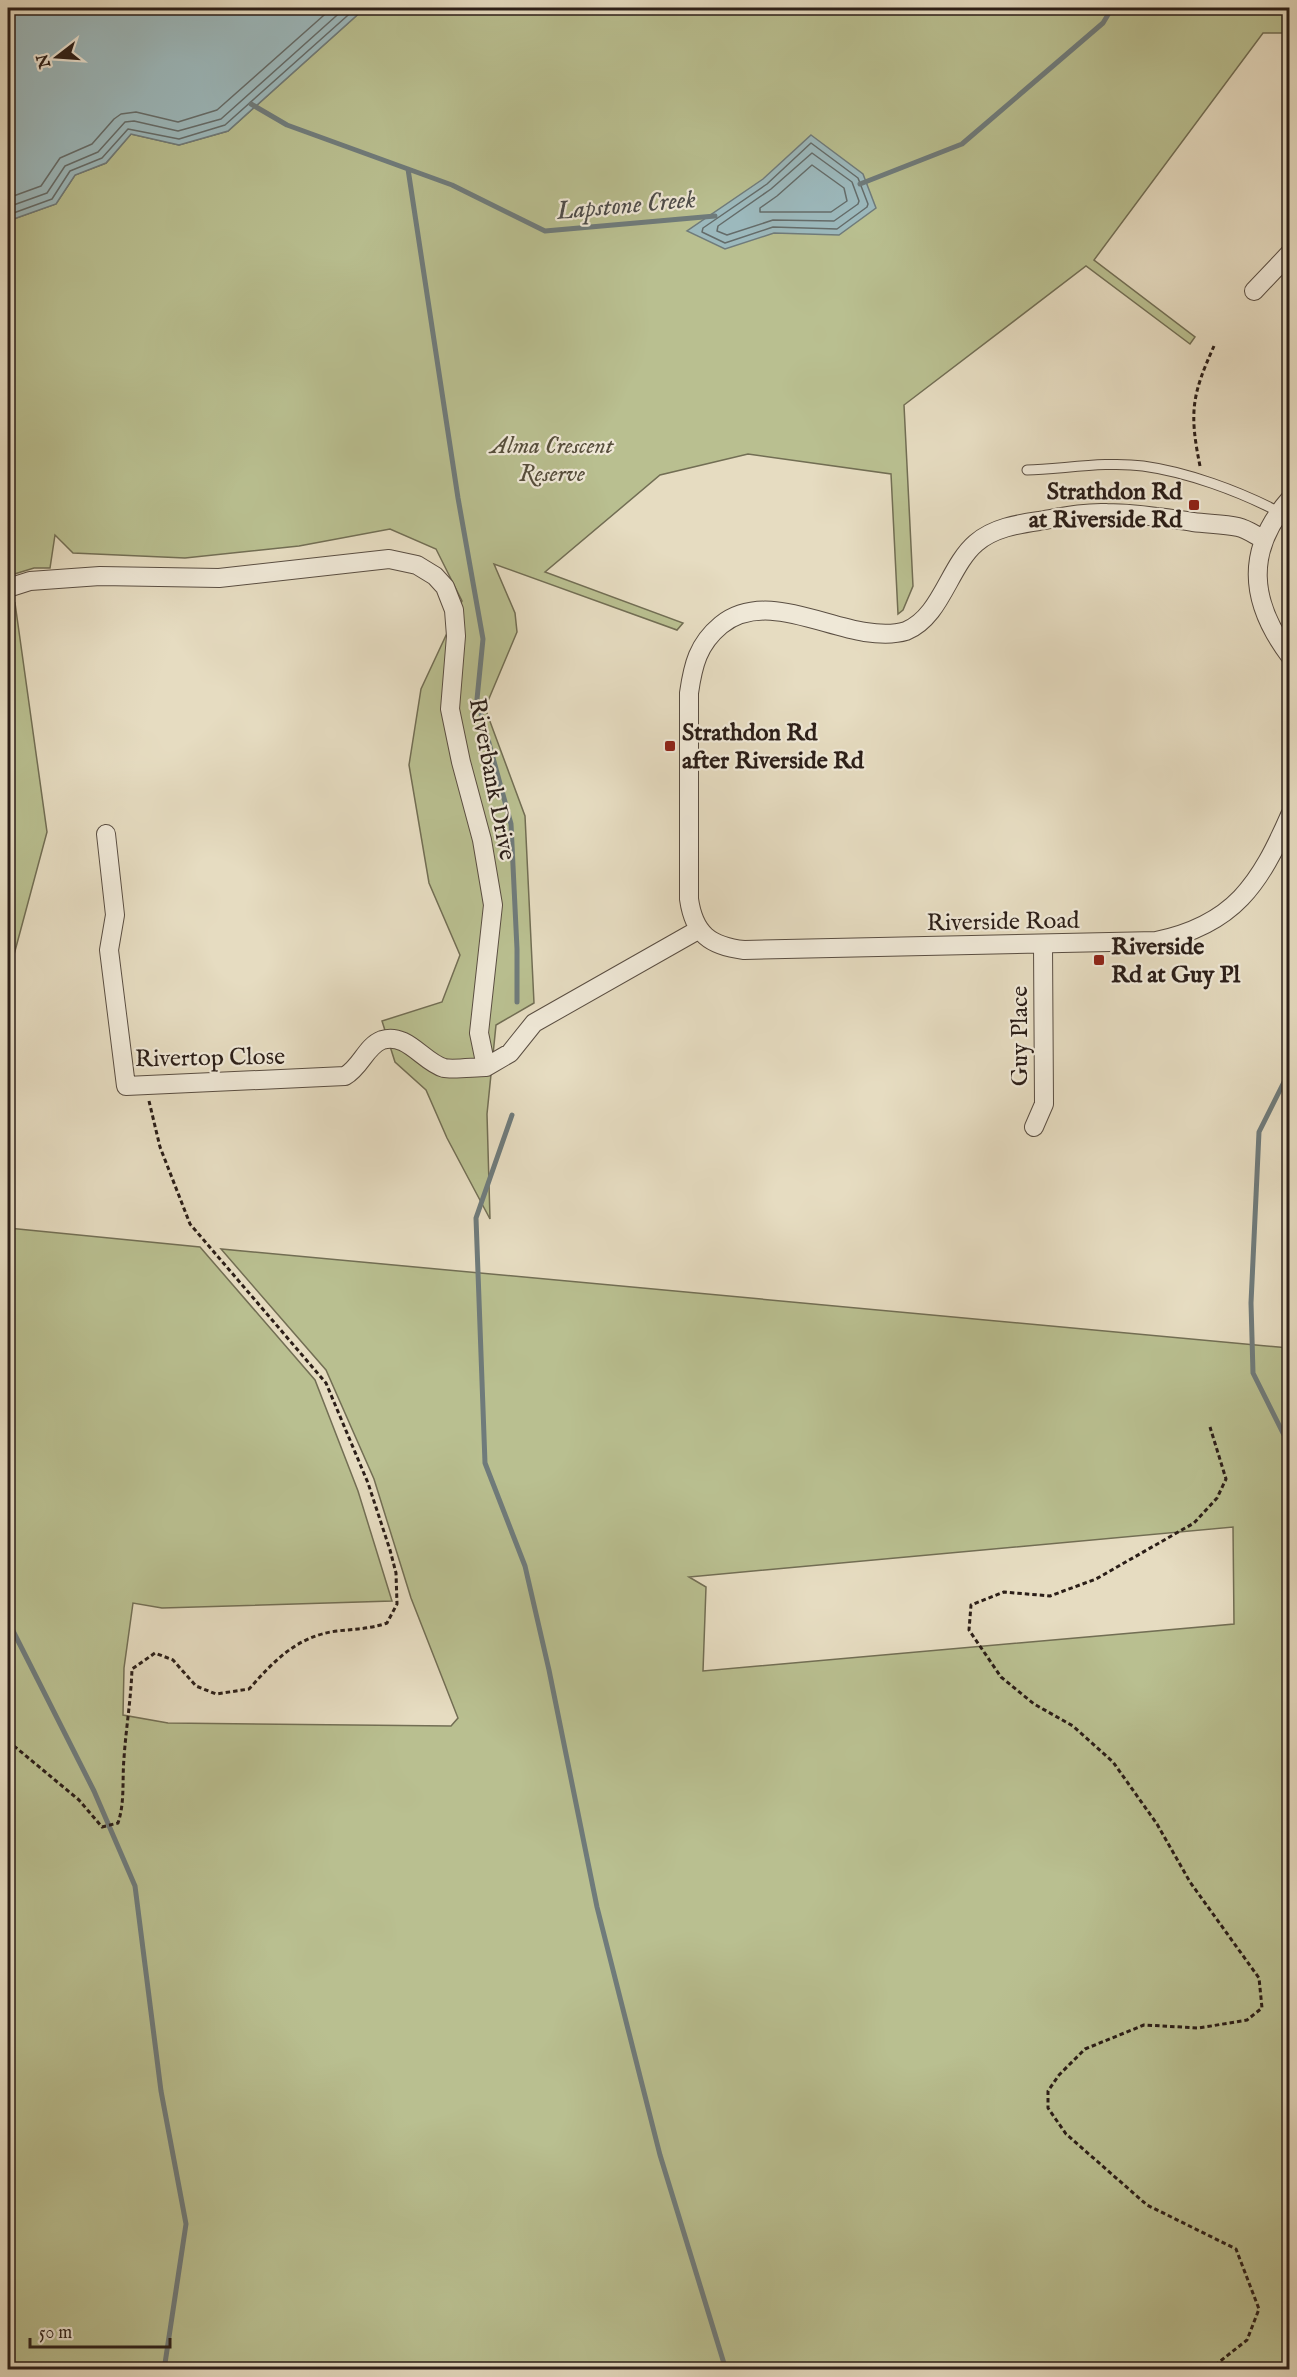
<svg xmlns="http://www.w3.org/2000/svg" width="1297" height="2377" font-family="'IM FELL English',serif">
	<rect width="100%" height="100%" fill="#e6dcc1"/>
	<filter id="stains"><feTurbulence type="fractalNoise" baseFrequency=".00333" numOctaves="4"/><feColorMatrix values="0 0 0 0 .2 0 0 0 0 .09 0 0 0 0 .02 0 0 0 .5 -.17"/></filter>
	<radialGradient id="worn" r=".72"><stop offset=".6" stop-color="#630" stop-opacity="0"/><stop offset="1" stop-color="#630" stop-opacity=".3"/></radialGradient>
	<!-- green -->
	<path fill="#b9bf90" stroke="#726e54" stroke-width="1.5" fill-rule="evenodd" d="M365,8H1289V33H1263L1094,260L1195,337L1190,344L1086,266L904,405L913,586L903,610L898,614L891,474L748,454L660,475L545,572L683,623L677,630L494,564L515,613L517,632L485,708L525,816L534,1003L496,1025L487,1114L490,1219L447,1138L426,1090L395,1062L382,1021L442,1002L460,955L429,883L409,765L421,689L462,601L436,549L390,529L299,546L185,558L73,553L55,535L50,568H34L8,576V221L56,204L75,175L106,163L131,134L179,145L228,131Z
		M15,603L47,832L8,977V607Z
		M8,1228L200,1247L315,1380L358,1491L392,1601L162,1608L133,1603L124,1668L123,1715L168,1723L451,1726L458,1718L411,1598L374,1479L326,1370L221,1249L1289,1348V2369H8ZM1233,1527L1234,1624L703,1671L706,1587L689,1577Z"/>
	<!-- water -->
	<path fill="#9cb9bd" stroke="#6f7b7b" stroke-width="1.5" d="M8,8H365L228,131L179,145L131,134L106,163L75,175L56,204L8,221Z
		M811,135L863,174L876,208L839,235L774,233L725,249L687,231L763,179Z"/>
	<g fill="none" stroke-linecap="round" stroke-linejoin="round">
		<!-- shore -->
		<path stroke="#646c6a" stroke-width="1.5" d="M811,143L858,178L868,204L867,207L837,229L773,227L725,243L702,232L703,228L767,184Z
			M812,153L852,182L859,201L858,204L834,221L773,220L727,235L717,231L718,226L771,189Z
			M812,165L844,188L847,201L831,212H760V208L777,196Z
			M8,198L41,186L60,158L92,144L114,119L121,114L136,112L178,122L217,110L332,8
			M8,207L47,193L65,166L98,152L125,122L134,121L178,131L221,119L345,8
			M8,215L52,199L70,171L102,158L128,129L179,139L225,125L356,8"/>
		<!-- stream -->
		<path stroke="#6f7b7b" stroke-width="5" d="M251,104L287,125L452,185L545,231L715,216
			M408,169L458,498L483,639L477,699L511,824L517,949V1002
			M860,184L962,144L1103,23L1112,8
			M8,422L9,435L8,438
			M1290,1070L1259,1132L1251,1303L1253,1373L1290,1447
			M512,1115L476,1218L485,1463L525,1566L549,1670L597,1907L660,2155L726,2370
			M8,1621L94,1791L135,1886L161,2091L186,2224L164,2370"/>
		<!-- service casing -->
		<g stroke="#5a4e42" stroke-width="11">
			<path id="service" d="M1027,470C1062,469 1108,461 1143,466C1187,472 1239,491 1279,512"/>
		</g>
		<!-- minor casing -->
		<g stroke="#5a4e42" stroke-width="20">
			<path id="minor" d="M1254,291L1290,253
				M1290,499C1244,551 1250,603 1290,656
				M1263,539C1255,535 1247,529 1238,527C1224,524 1208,524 1193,522C1165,518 1136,513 1107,513C1084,512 1062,517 1039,521C1018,524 993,528 976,543C949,566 941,617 906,631C893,635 878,634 865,632C819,625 762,592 721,625C698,644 693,665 689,693V899C694,934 710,946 744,950L1156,941C1234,925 1260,884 1290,815
				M8,588L30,581L100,576L219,578L389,559L417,565L435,576L445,587L454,610L456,636L450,709L461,762L482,840L493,905L479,1033L486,1067L510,1053L534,1023L698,930
				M106,834L115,915L109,950L126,1086L345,1076C361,1067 366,1046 382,1040C407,1032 423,1062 444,1068C453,1070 475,1067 486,1067
				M1034,1127L1044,1104L1043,944"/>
		</g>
		<!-- path -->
		<path stroke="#2b1e18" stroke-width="3" stroke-dasharray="4.5 3" stroke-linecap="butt" d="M1200,466C1189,412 1192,395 1214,346
			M8,1741L79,1800L102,1827L118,1823C125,1802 122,1781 124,1758C126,1728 131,1699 132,1669L155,1653L173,1660L196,1686L216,1694L249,1689C274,1661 297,1636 337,1631C354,1629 370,1629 387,1623L397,1604L396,1573L390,1550L368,1483L326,1383L190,1224L160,1147L149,1101
			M1209,2370L1247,2340L1259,2309L1236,2249L1147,2205L1066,2134L1048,2108V2091L1059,2075L1085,2049L1144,2025L1199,2028L1247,2020L1262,2008L1259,1978L1190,1882L1157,1824L1113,1762L1073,1726L1034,1704L1001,1677L969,1630L971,1605L1004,1592L1050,1596L1096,1579L1194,1523L1217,1498L1226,1479L1210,1427"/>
		<!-- service -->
		<use href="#service" stroke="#efe8d7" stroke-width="9"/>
		<!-- minor -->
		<use href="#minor" stroke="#efe8d7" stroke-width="18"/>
	</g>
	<!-- markers -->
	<g fill="#8f2418" stroke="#efe8d7" stroke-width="2">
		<rect x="1188" y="499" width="12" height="12" rx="3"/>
		<rect x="664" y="740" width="12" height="12" rx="3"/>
		<rect x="1093" y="954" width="12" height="12" rx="3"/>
	</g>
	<g text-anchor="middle" stroke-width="4.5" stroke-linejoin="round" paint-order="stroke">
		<!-- park labels -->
		<g font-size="24" font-style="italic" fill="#564e3c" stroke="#efe8d7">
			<text x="552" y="453">Alma Crescent<tspan x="552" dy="28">Reserve</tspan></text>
		</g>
		<!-- poi labels -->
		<g font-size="24" font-weight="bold" fill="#2b1e18" stroke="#efe8d7" text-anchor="start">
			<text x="1182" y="499" text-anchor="end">Strathdon Rd<tspan x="1182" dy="28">at Riverside Rd</tspan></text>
			<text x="682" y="740">Strathdon Rd<tspan x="682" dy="28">after Riverside Rd</tspan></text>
			<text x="1111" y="954">Riverside<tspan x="1111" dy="28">Rd at Guy Pl</tspan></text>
		</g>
		<!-- street labels -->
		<g font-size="24" fill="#2b1e18" stroke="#efe8d7">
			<text transform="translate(493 779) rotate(79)" y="8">Riverbank Drive</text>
			<text transform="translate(1003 921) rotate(-1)" y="8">Riverside Road</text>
			<text transform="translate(1019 1036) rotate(-90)" y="8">Guy Place</text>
			<text transform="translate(210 1057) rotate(-1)" y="8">Rivertop Close</text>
		</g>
		<!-- water labels -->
		<g font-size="26" font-style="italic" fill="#4d4c4a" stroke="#efe8d7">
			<text transform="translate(626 204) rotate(-5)" y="9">Lapstone Creek</text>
		</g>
	</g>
	<!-- margin -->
	<rect width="1297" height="2377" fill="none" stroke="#e6dcc1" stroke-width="30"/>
	<rect x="9" y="9" width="1279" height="2359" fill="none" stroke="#2b1e18" stroke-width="3"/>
	<rect x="15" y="15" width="1267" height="2347" fill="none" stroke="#2b1e18" stroke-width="1.5"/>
	<!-- north arrow -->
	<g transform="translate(57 57) rotate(253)" stroke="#efe8d7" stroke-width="4.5" paint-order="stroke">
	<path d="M0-4.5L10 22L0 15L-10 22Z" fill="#2b1e18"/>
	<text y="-9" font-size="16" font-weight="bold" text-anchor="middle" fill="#2b1e18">N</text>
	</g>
	<!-- scale -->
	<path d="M30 2338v9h140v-9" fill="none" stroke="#2b1e18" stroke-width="3"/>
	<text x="39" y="2338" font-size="18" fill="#2b1e18" stroke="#efe8d7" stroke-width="4.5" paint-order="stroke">50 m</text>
	<rect width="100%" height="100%" filter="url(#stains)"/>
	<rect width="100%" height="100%" fill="url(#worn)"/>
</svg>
